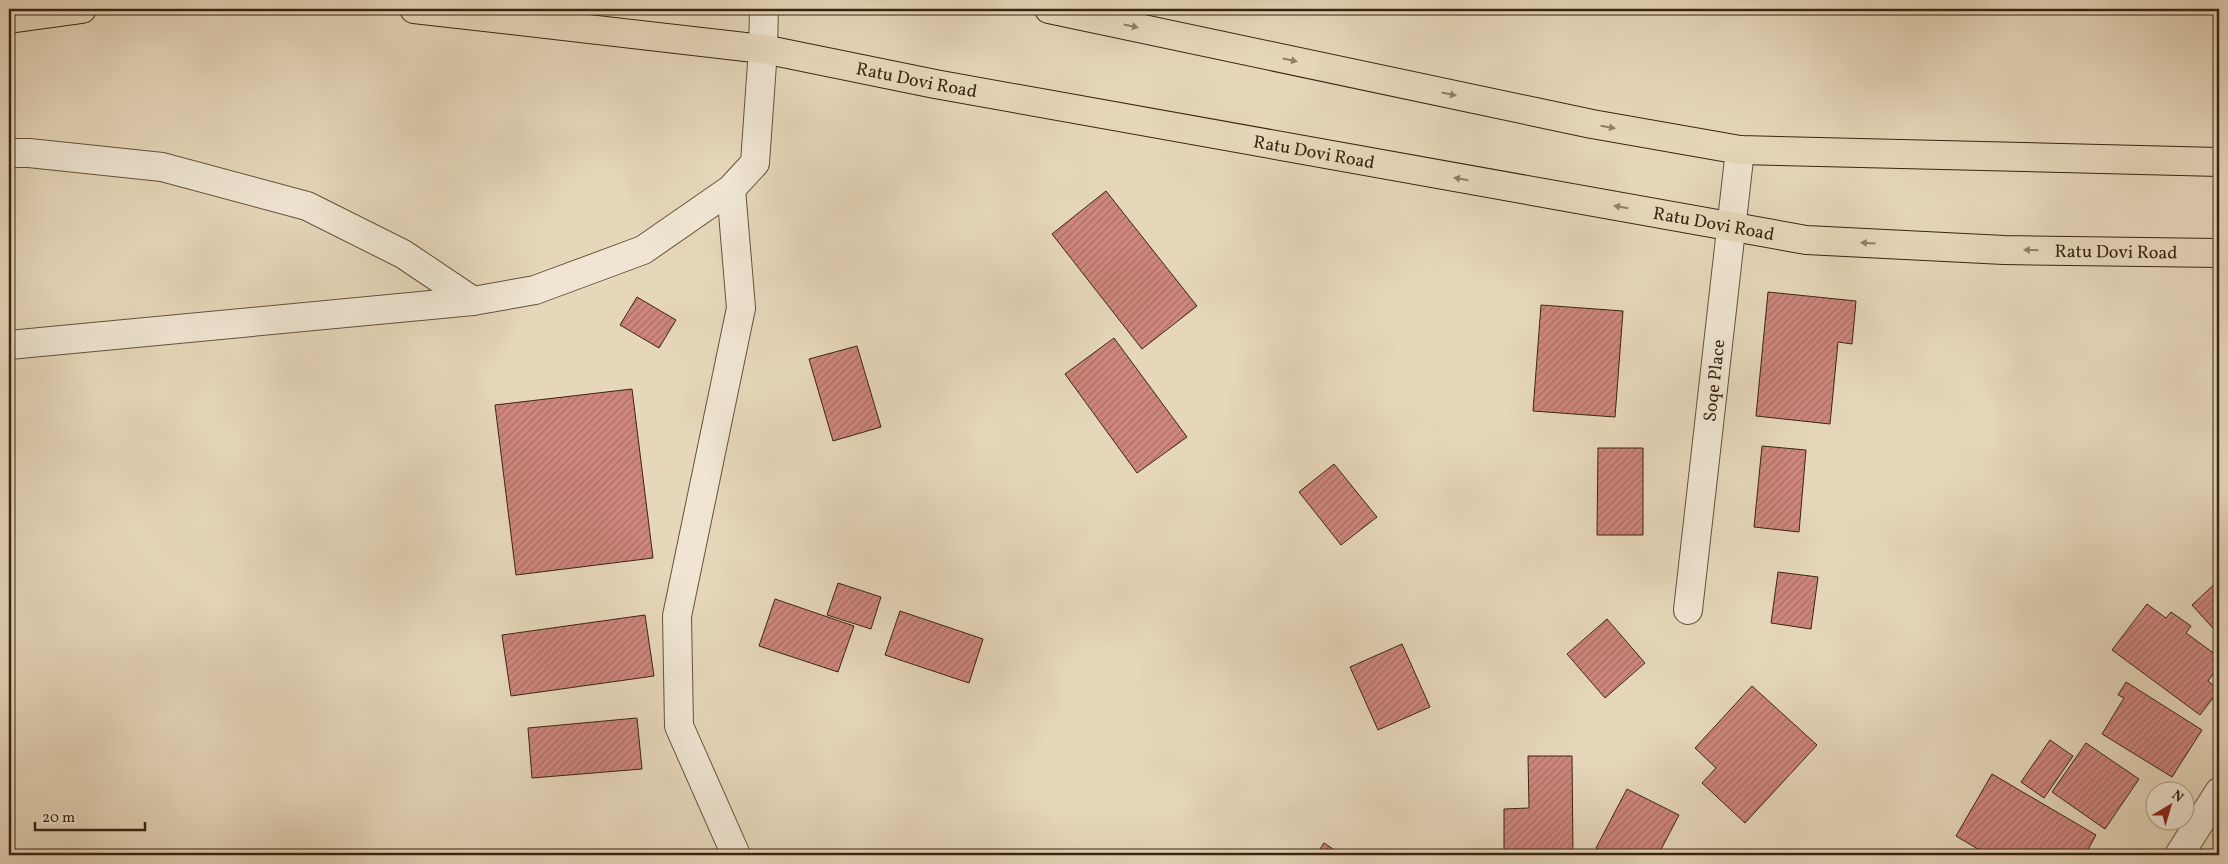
<svg xmlns="http://www.w3.org/2000/svg" width="2228" height="864" font-family="Vollkorn,serif">
	<defs>
		<pattern id="building-hatch" width="6" height="6" patternUnits="userSpaceOnUse" patternTransform="scale(1.25)"><rect width="6" height="6" fill="#ce867e"/><path d="M-1 1l2-2M0 6l6-6M5 7l2-2" fill="none" stroke="#a86d66"/></pattern>
	</defs>
	<rect width="100%" height="100%" fill="#e6d7ba"/>
	<filter id="stains"><feTurbulence type="fractalNoise" baseFrequency=".004" numOctaves="4"/><feColorMatrix values="0 0 0 0 .2 0 0 0 0 .09 0 0 0 0 .02 0 0 0 .5 -.17"/></filter>
	<radialGradient id="worn" r=".72"><stop offset=".6" stop-color="#630" stop-opacity="0"/><stop offset="1" stop-color="#630" stop-opacity=".3"/></radialGradient>
	<!-- building -->
	<path fill="url(#building-hatch)" stroke="#392511" d="M1106,191L1197,306L1142,349L1052,234Z
		M1768,292L1856,301L1852,344L1838,342L1830,424L1756,416Z
		M637,297L676,320L659,348L620,325Z
		M1541,305L1623,311L1615,417L1533,411Z
		M1114,338L1187,437L1137,473L1065,374Z
		M857,346L881,427L833,441L809,359Z
		M632,389L653,558L516,575L495,405Z
		M1762,446L1806,450L1799,532L1754,527Z
		M1598,448H1643V535H1597Z
		M1334,464L1377,517L1341,545L1299,492Z
		M1778,572L1818,577L1811,629L1771,623Z
		M2219,580V635L2192,605Z
		M838,583L881,597L871,629L827,615Z
		M775,599L854,626L838,672L759,646Z
		M2147,604L2166,618L2171,612L2191,626L2186,633L2219,657V665L2208,681L2219,690L2200,715L2112,650Z
		M900,611L983,639L969,683L885,655Z
		M645,615L654,676L511,696L502,635Z
		M1607,619L1645,663L1605,698L1567,654Z
		M1402,644L1430,707L1378,730L1350,667Z
		M2126,682L2202,730L2172,777L2102,734L2124,698L2118,695Z
		M1752,686L1817,745L1745,823L1702,783L1716,768L1695,748Z
		M637,718L642,769L532,778L528,728Z
		M2050,740L2073,756L2044,798L2021,782Z
		M2086,743L2139,779L2105,829L2052,792Z
		M1528,756H1572L1573,855H1504V809L1529,808Z
		M1992,774L2096,835L2085,855H1982L1983,852L1956,836Z
		M1627,789L1679,815L1658,855H1610L1596,848Z
		M1324,843L1342,855H1316Z"/>
	<g fill="none" stroke-linecap="round" stroke-linejoin="round">
		<!-- minor casing -->
		<g stroke="#64523b" stroke-width="30">
			<g id="minor">
				<path d="M9,153H29L162,167L307,206L403,254L473,301"/>
				<path d="M731,189L741,308L677,616L679,726L736,855"/>
				<path d="M9,345L473,301L535,290L643,250L731,189L755,163L763,49L764,9"/>
				<path id="s1" d="M1688,610L1740,150"/>
				<path d="M2179,855L2219,792"/>
			</g>
		</g>
		<!-- major casing -->
		<g stroke="#392511" stroke-width="30">
			<g id="major">
				<path id="s2" d="M414,9L763,49L935,84L1806,240L2004,250L2219,253"/>
				<path d="M1049,9L1592,124L1740,150L2219,162"/>
				<path d="M9,19L82,9"/>
			</g>
		</g>
		<!-- minor -->
		<use href="#minor" stroke="#efe5d2" stroke-width="28"/>
		<!-- major -->
		<use href="#major" stroke="#e6d7ba" stroke-width="28"/>
	</g>
	<!-- one-way arrows -->
	<defs><path id="oneway-solid" d="M-6-.8H1V-3.2L6.5 0L1 3.2V.8H-6Z" transform="scale(1.25)"/></defs>
	<g fill="#907e66">
		<use href="#oneway-solid" transform="translate(1131 26) rotate(12)"/>
		<use href="#oneway-solid" transform="translate(1290 60) rotate(12)"/>
		<use href="#oneway-solid" transform="translate(1449 94) rotate(12)"/>
		<use href="#oneway-solid" transform="translate(1608 127) rotate(10)"/>
		<use href="#oneway-solid" transform="translate(1461 179) rotate(-170)"/>
		<use href="#oneway-solid" transform="translate(1621 207) rotate(-170)"/>
		<use href="#oneway-solid" transform="translate(1868 243) rotate(-177)"/>
		<use href="#oneway-solid" transform="translate(2031 250) rotate(-179)"/>
	</g>
	<g text-anchor="middle" stroke-width="5" stroke-linejoin="round" paint-order="stroke">
		<!-- street labels -->
		<g font-size="18" fill="#392511" stroke="#efe5d2">
			<text dy="6" stroke="none"><textPath href="#s2" startOffset="508">Ratu Dovi Road</textPath></text>
			<text dy="6" stroke="none"><textPath href="#s2" startOffset="912">Ratu Dovi Road</textPath></text>
			<text dy="6" stroke="none"><textPath href="#s2" startOffset="1318">Ratu Dovi Road</textPath></text>
			<text dy="6" stroke="none"><textPath href="#s2" startOffset="1722">Ratu Dovi Road</textPath></text>
			<text dy="6" stroke="none"><textPath href="#s1" startOffset="231">Soqe Place</textPath></text>
		</g>
	</g>
	<!-- margin -->
	<rect width="2228" height="864" fill="none" stroke="#e6d7ba" stroke-width="30"/>
	<rect x="10" y="10" width="2208" height="844" fill="none" stroke="#392511" stroke-width="2.5"/>
	<rect x="15" y="15" width="2198" height="834" fill="none" stroke="#392511"/>
	<!-- north arrow -->
	<g transform="translate(2170 806) rotate(38)"><circle r="24" fill="#efe5d2" stroke="#a69885"/>
	<path d="M0-4L9 19L0 12L-9 19Z" fill="#8f2418"/>
	<text y="-8" font-size="14" font-weight="bold" text-anchor="middle" fill="#392511">N</text>
	</g>
	<!-- scale -->
	<path d="M35 822v8h110v-8" fill="none" stroke="#392511" stroke-width="2.5"/>
	<text x="42" y="822" font-size="15" fill="#392511" stroke="#efe5d2" stroke-width="4" paint-order="stroke">20 m</text>
	<rect width="100%" height="100%" filter="url(#stains)"/>
	<rect width="100%" height="100%" fill="url(#worn)"/>
</svg>
